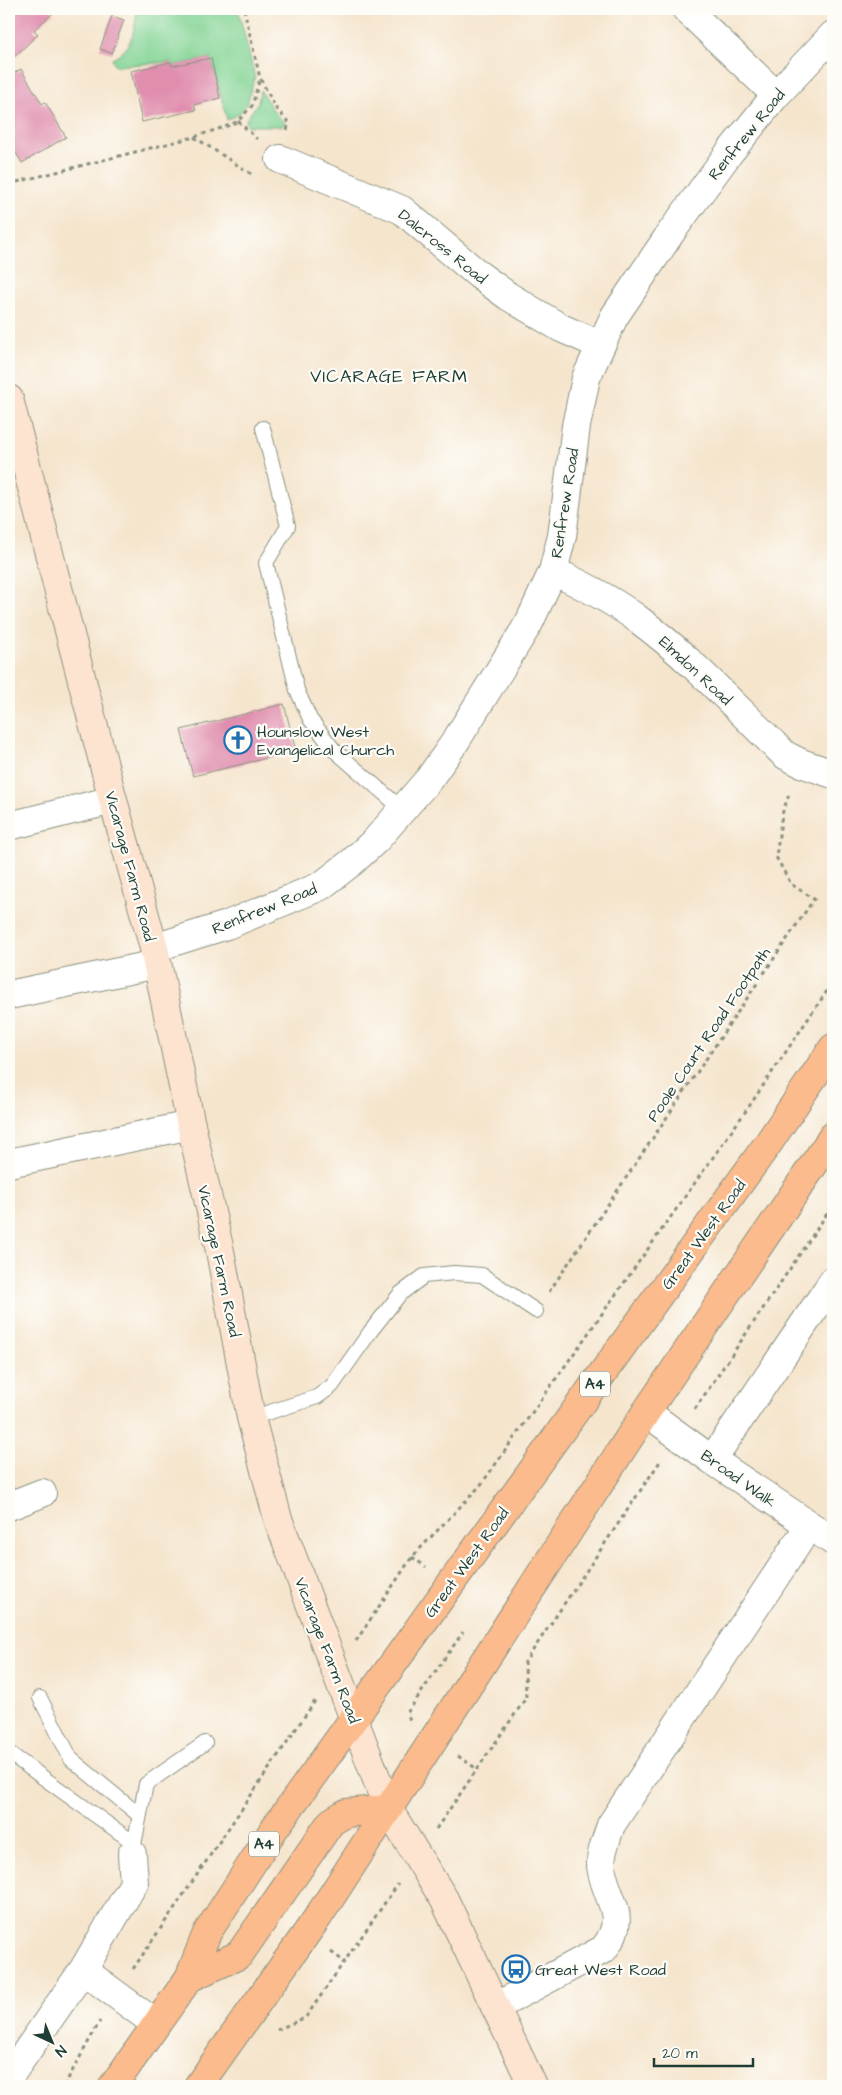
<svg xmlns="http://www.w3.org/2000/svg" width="842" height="2095" font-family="'Architects Daughter',sans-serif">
	<rect width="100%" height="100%" fill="#fdfcf7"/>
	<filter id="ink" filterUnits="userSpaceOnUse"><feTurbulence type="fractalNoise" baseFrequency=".02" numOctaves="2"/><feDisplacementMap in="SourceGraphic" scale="10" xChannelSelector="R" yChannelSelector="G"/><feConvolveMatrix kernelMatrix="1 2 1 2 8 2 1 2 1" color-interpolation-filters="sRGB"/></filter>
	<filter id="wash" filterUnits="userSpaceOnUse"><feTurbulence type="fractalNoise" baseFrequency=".0096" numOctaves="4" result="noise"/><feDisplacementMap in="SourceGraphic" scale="20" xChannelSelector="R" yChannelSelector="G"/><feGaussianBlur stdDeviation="1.12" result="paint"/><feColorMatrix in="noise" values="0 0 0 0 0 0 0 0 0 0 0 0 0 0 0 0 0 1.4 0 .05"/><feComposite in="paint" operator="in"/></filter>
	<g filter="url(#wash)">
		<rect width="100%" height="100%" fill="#f5e5cd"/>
		<!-- green -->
		<path fill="#83d495" stroke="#518864" d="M137,9H238L255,77L247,104L240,113L227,120L211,58L172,66L171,62L115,66L112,59C132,50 135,29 137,9Z
			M260,90L275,113L285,123L282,126H248L246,120L258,102Z"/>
		<g id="blocks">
			<!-- building -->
			<path fill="#e08dae" d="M9,9H51L53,13L34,30L38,34L9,62Z
				M112,16L124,20L112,53L100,49Z
				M211,58L220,98L194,105L196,110L142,122L131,71L171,62L172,66Z
				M21,69L42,104L45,102L66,137L22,163L9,141V76Z
				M284,704L296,751L193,776L181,730Z"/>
		</g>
	</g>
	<g filter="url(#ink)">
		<use href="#blocks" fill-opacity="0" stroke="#8a9180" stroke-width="1"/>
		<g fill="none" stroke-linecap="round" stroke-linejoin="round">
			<!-- lane casing -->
			<g stroke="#8a9180" stroke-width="16">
				<path id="lane" d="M263,428L288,526L266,563L297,690L310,719L334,750L402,809
					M251,1418L317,1397L332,1386L370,1332L400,1294L424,1276L454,1273L482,1275L536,1311
					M40,1698L71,1759L139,1815
					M9,1753L134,1843
					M133,1850L146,1784L205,1743"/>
			</g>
			<!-- street casing -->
			<g stroke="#8a9180" stroke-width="30">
				<path id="street" d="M686,9L776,95
					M280,159L402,210L479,275L508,296L561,328L600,345
					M553,571C583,585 613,600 639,620C692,659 737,709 785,755L801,763L833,774
					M9,826L113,800
					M154,948L227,925L321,886L352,862L376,840L429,779L455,742L529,623L553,571L562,536L576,426L586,378L614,317L672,231L729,153L776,95L833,35
					M9,995L157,964
					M9,1163L191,1125
					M646,1412L712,1460L833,1541
					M712,1460L833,1281
					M9,1506L42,1493
					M83,1970L156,2024
					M495,2007L604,1949C630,1915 606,1902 601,1866C600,1853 607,1838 611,1825L809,1526
					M9,2077L83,1970L134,1883L132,1854"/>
			</g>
			<!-- secondary casing -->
			<g stroke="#8a9180" stroke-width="30">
				<path id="secondary" d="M9,399L113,800L154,948L191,1125L220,1251L251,1418L278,1519L388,1809L444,1899L533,2086"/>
			</g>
			<!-- highway casing -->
			<g stroke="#8a9180" stroke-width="30">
				<path id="highway" d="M189,1978L239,1955L331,1822L346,1813L388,1809
					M113,2086L189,1978L207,1933L274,1829L767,1145L833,1048
					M198,2086L318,1917L646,1412L833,1136"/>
			</g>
			<!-- path -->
			<path stroke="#8a9180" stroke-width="3" stroke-dasharray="4 4" stroke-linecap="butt" d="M244,9L260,78L276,108L289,123L287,130
				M238,121L257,139
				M194,137L253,175
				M9,184L194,137L230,125L238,121L252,106L260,78
				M549,1292L814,899L791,884L776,857L782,814L790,792
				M695,1409L833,1205
				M412,1557L426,1567
				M356,1641L412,1557L480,1486L750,1105L833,982
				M410,1720L407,1713L463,1632
				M458,1756L477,1769
				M436,1829L526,1698L525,1662L661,1460
				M331,1952L345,1962
				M133,1969L315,1701
				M277,2030L306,2017L398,1884
				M64,2086L100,2021"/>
			<!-- lane -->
			<use href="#lane" stroke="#fff" stroke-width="14"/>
			<!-- street -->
			<use href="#street" stroke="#fff" stroke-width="28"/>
			<!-- secondary -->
			<use href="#secondary" stroke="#fde4d1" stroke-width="28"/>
			<!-- highway -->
			<use href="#highway" stroke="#fbbb8c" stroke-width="28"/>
		</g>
	</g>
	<!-- icons -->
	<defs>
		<g id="church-ring" transform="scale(1.4375)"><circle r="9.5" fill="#fdfcf7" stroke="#1f6fb2" stroke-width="1.5"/><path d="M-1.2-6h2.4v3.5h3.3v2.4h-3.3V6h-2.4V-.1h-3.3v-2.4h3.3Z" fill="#1f6fb2"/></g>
		<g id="bus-ring" transform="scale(1.4375)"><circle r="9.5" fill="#fdfcf7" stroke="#1f6fb2" stroke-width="1.5"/><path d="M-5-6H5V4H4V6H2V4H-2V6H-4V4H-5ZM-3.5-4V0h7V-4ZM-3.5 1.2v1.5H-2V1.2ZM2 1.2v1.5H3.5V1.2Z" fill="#1f6fb2"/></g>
	</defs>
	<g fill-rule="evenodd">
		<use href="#church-ring" x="238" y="740"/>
		<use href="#bus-ring" x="516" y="1969"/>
	</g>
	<g text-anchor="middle" stroke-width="4.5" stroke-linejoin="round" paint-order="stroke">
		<!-- shield labels -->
		<g fill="#fdfcf7" stroke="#62766e" stroke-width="1">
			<rect x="580" y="1371.5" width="30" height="25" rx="4"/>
			<rect x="249" y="1831.5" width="30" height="25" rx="4"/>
		</g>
		<g font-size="15" font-weight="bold" fill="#1f3d34">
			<text x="595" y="1389">A4</text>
			<text x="264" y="1849">A4</text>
		</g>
		<!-- street labels -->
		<g font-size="16" fill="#1f3d34" stroke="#fdfcf7">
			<text transform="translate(746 134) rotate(-51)" y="6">Renfrew Road</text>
			<text transform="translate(443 246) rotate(39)" y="6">Dalcross Road</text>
			<text transform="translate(564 503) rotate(-81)" y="6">Renfrew Road</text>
			<text transform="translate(696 670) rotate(43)" y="6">Elmdon Road</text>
			<text transform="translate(131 866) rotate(75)" y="6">Vicarage Farm Road</text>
			<text transform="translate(264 908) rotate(-22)" y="6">Renfrew Road</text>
			<text transform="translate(708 1034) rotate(-56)" y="6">Poole Court Road Footpath</text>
			<text transform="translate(703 1234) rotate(-54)" y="6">Great West Road</text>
			<text transform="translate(220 1261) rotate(78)" y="6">Vicarage Farm Road</text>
			<text transform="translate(739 1478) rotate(35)" y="6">Broad Walk</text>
			<text transform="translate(466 1562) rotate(-54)" y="6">Great West Road</text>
			<text transform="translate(328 1650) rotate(69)" y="6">Vicarage Farm Road</text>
		</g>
		<!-- poi labels -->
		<g font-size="16" fill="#1f3d34" stroke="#fdfcf7" text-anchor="start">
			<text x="257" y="737">Hounslow West<tspan x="257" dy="18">Evangelical Church</tspan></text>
			<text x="535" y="1975">Great West Road</text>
		</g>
		<!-- neighbourhood labels -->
		<g font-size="18" letter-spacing="1" fill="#1f3d34" stroke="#fdfcf7">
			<text x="389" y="382">VICARAGE FARM</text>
		</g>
	</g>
	<!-- margin -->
	<rect width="842" height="2095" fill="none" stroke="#fdfcf7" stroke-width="30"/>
	<!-- north arrow -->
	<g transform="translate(52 2042) rotate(136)" stroke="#fdfcf7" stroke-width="4" paint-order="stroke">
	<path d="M0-4L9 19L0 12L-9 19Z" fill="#1f3d34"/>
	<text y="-8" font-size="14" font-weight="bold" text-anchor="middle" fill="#1f3d34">N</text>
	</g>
	<!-- scale -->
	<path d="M654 2058v8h99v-8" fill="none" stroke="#1f3d34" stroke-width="2.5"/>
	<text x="662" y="2058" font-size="15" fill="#1f3d34" stroke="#fdfcf7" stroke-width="4" paint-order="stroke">20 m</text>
</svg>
